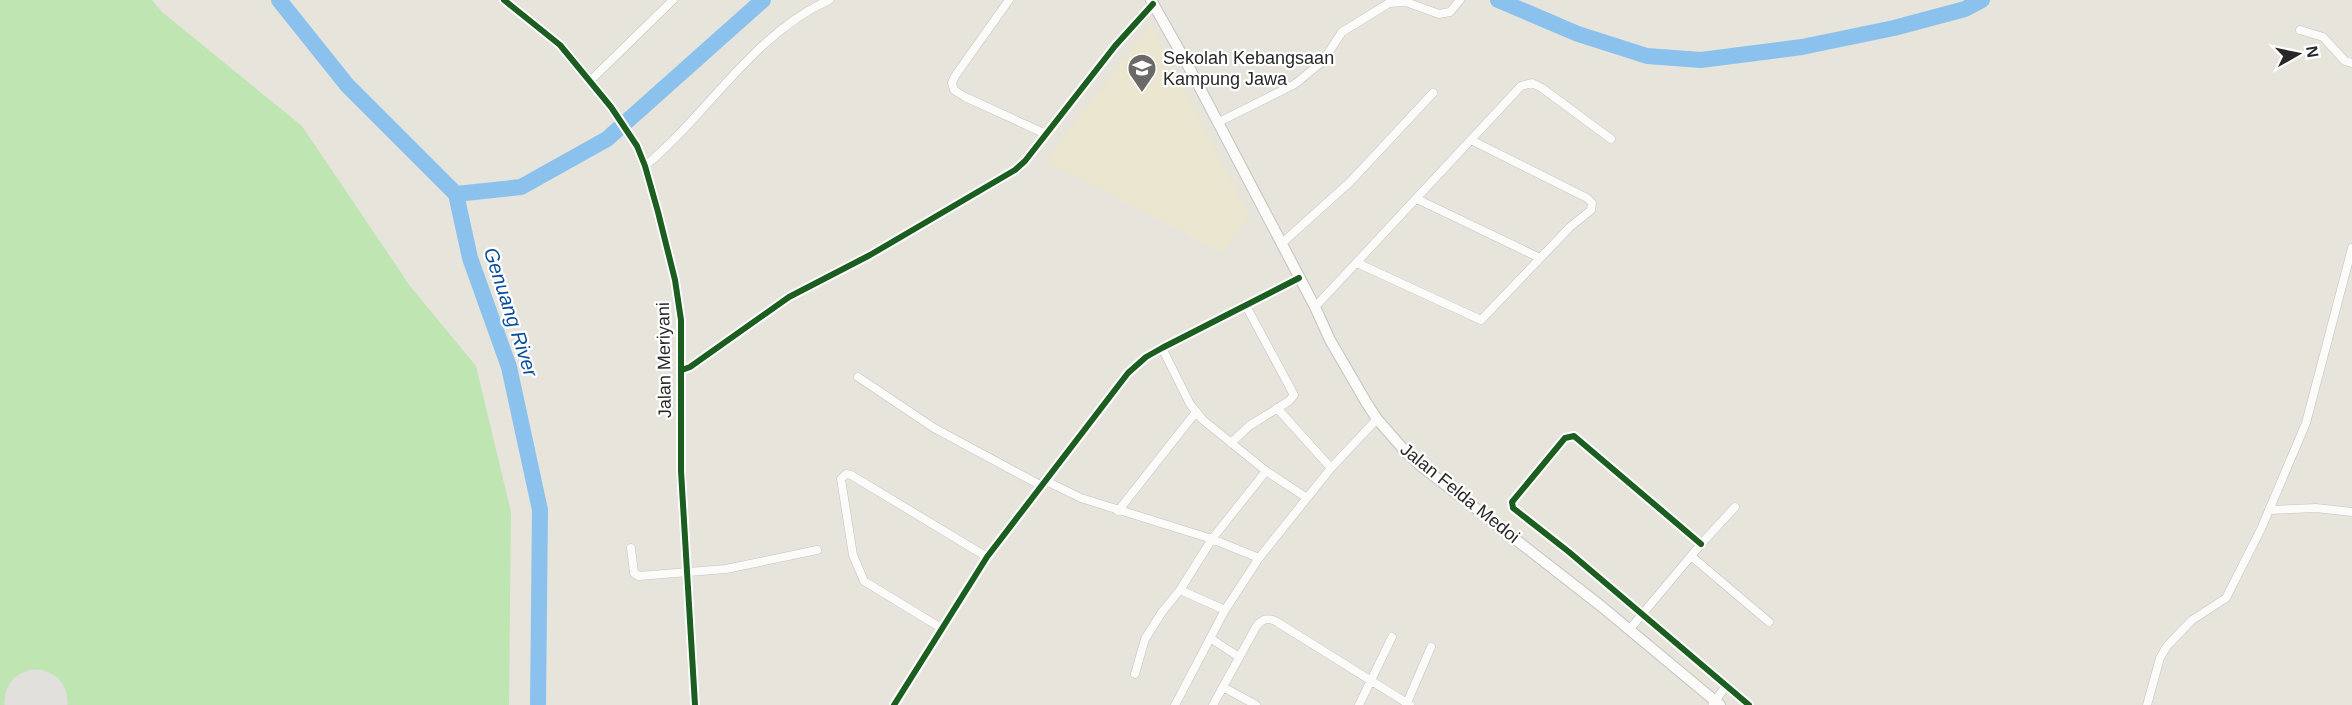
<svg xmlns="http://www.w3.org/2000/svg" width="2352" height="705" font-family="Helvetica,sans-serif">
	<rect width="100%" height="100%" fill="#e7e4dc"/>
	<!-- education -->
	<path fill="#ebe6d0" d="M1151,24L1250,217L1222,252L1045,161Z"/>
	<!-- green -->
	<path fill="#bfe5b3" d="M0,0H152L162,12L302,126L410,286L476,366L511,512L509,705H0Z"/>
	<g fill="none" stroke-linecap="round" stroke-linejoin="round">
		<!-- river -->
		<path stroke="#8bc2ed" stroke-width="16" d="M279,0L347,85L456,194L470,258L509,367L540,510L538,705
			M1498,0L1578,34L1647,56L1701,60L1802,47L1894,28L1965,9L1982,0
			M456,194L521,187L607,139L763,0"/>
		<!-- runway -->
		<path stroke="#e2e0dd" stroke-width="63" d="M36,701V705"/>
		<!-- minor casing -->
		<g stroke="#c4c2c2" stroke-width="9">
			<path id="minor" d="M1009,0L955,76L952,83L954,90L965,97L1046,134
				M2300,30L2323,37L2345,61L2352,63
				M590,81L673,0
				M1217,123L1295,84L1323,61L1342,32L1389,3L1406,2L1439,14L1450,12L1460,0
				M645,166C708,114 753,34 829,0
				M1417,199L1540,258
				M1281,244L1350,182L1433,93
				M1357,263L1481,320L1570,227L1591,210L1592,203L1587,198L1471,140
				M1315,307L1521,86L1532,83L1542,88L1611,139
				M1162,348L1190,404L1203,420L1266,471L1307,498
				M682,370L690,367L789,297L870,255L1015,170L1025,161L1115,46L1153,4
				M858,377L934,428L1040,485
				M1277,408L1331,468
				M1231,443L1249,426L1289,401L1294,395L1245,304
				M1044,480L1081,498L1212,539L1259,558
				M2269,510L2316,508L2352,512
				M1118,511L1196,412
				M1701,544L1574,436L1565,438L1512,502L1513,508L1569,552L1749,705
				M631,548L634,573L639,576L726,569L817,550
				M1691,556L1769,622
				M1180,590L1225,610
				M941,628L864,581L853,555L841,479L846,474L851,475L987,557
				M1629,630L1701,544L1735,507
				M1210,638L1239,657
				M1135,674L1145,639L1162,612L1180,590L1212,539L1266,471
				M1223,687L1256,705
				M1713,704L1726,686
				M894,705L987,557L1128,373L1146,357L1162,348L1299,278
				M1175,705L1225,610L1259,558L1331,468L1377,419
				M1213,705L1256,627C1262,618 1268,617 1277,622L1410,705
				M1359,705L1392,637
				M1406,705L1431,647
				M2147,705L2160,658L2167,646L2192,620L2226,598L2261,529L2306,423L2352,248"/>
		</g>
		<!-- tertiary casing -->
		<g stroke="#c4c2c2" stroke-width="10">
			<path id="tertiary" d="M504,0L560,45L611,107L637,146L645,166L658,212L675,280L681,320V471L695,705"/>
		</g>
		<!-- secondary casing -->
		<g stroke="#c4c2c2" stroke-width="12">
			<path id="secondary" d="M1151,0L1191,71L1315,307L1330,340L1366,402L1377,419L1405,451L1420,465L1601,606L1720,705"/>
		</g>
		<!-- minor -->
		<use href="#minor" stroke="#fbfbfa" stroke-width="8"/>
		<!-- tertiary -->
		<use href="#tertiary" stroke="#fbfbfa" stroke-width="9"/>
		<!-- secondary -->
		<use href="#secondary" stroke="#fbfbfa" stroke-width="10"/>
		<!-- cycleway casing -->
		<g stroke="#fff" stroke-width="10">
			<path id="cycleway" d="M504,0L560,45L611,107L637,146L645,166L658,212L675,280L681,320V471L695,705
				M682,370L690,367L789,297L870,255L1015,170L1025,161L1115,46L1153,4
				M1701,544L1574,436L1565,438L1512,502L1513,508L1569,552L1749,705
				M894,705L987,557L1128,373L1146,357L1162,348L1299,278"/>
		</g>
		<!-- cycleway -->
		<use href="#cycleway" stroke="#1b5e20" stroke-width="6"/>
	</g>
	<!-- icons -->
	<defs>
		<g id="school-pin" transform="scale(1.5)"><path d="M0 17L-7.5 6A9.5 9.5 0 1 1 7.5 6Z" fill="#6b6a67" stroke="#fff"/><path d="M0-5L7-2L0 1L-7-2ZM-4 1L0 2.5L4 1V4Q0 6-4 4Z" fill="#fff"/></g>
	</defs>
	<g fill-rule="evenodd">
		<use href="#school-pin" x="1142" y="68"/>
	</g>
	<g text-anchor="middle" stroke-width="4.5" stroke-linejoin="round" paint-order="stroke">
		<!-- poi labels -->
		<g font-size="18" fill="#282828" stroke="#fff" text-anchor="start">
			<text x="1163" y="64">Sekolah Kebangsaan<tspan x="1163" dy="21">Kampung Jawa</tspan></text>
		</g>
		<!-- street labels -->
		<g font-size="18" fill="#282828" stroke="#fff">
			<text transform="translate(664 360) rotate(-91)" y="6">Jalan Meriyani</text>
			<text transform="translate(1460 493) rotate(39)" y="6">Jalan Felda Medoi</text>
		</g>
		<!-- water labels -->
		<g font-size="20" font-style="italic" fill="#074e9c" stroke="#fff">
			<text transform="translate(511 312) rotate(72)" y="7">Genuang River</text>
		</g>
	</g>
	<!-- north arrow -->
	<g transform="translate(2298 54) rotate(81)" stroke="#ffffff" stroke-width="4.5" paint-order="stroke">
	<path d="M0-4.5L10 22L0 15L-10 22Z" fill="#282828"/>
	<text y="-9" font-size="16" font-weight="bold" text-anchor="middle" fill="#282828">N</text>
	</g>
</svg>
